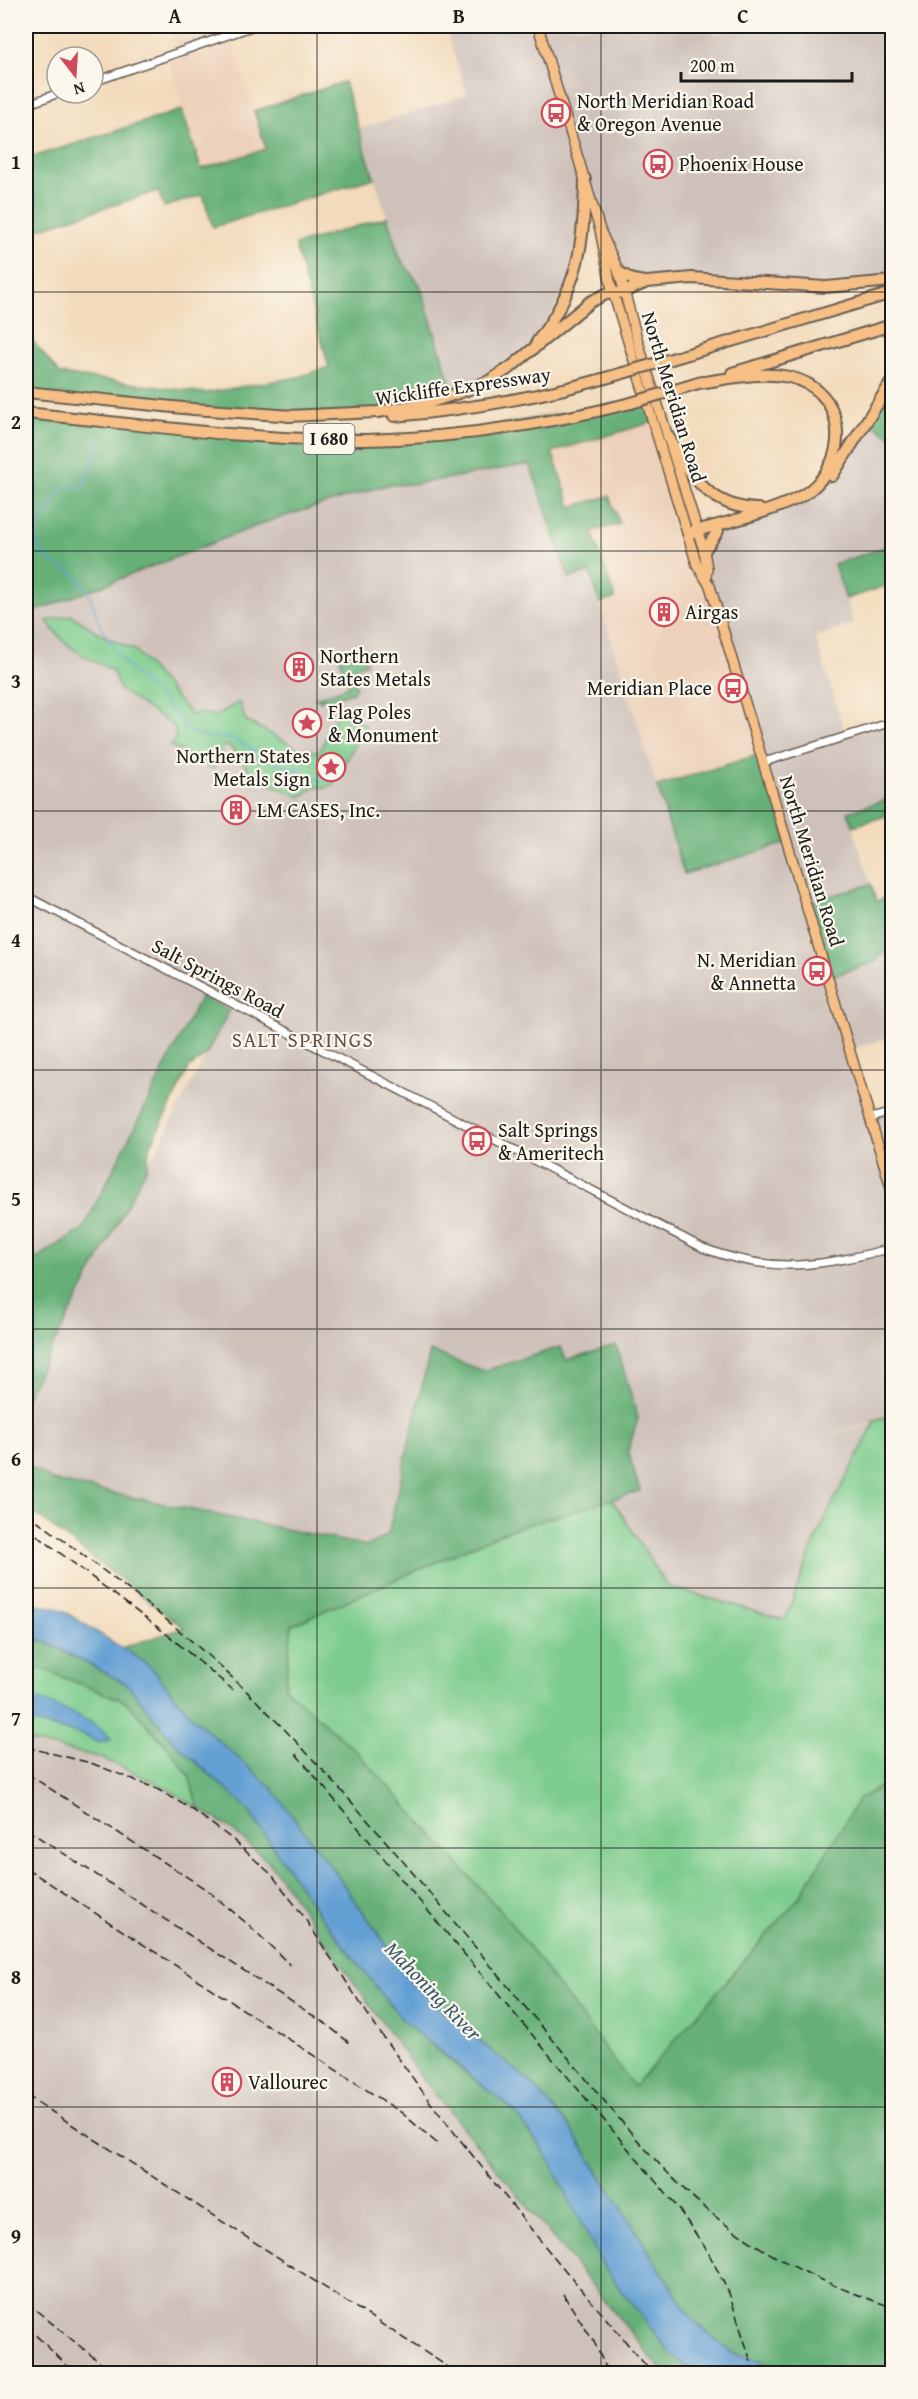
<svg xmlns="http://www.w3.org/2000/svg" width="918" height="2399" font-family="'Gentium Book Plus',serif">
	<rect width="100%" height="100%" fill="#fbf7ec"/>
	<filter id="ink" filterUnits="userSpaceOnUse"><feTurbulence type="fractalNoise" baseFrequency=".0167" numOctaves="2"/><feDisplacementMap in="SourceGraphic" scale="12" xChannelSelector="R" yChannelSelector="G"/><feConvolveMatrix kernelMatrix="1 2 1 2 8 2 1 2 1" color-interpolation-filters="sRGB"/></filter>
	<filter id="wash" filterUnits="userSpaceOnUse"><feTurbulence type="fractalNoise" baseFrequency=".008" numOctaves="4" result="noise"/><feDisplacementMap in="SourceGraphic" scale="24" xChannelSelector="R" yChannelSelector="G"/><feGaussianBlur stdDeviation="1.35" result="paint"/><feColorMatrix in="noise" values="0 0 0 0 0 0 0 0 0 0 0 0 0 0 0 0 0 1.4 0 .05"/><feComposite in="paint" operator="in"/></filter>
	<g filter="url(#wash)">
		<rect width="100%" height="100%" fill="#f2daba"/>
		<!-- built -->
		<path fill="#edd1ba" d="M169,26H227L266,149L201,169L167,55L178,51Z
			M663,418L761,754L657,786L600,603L615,598L592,531L619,524L571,507L552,452Z"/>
		<!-- industrial -->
		<path fill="#cec1ba" d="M445,26H712L715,34L744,26H892V281L863,285L656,280L619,272L586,182L577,269L528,354L454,395L420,285L400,258L359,129L467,95Z
			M867,420L892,437V545L835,564L854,624L815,637L846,735L892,722V798L848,812L871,884L807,903L875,962L892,942V1037L851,1049L871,1117L892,1112V1415L819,1437L874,1423L823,1523L786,1620L667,1586L612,1499L640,1491L628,1451L638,1418L615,1346L566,1360L560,1347L483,1371L430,1351L388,1535L367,1546L54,1481L26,1465V1397L229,1012L200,996L83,1230L26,1265V620L30,613L272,520L387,485L416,484L530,464L569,578L590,572L684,873L787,843L731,658L698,536L790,508L811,497L834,473Z
			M26,1741L99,1757L165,1787L227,1826L269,1862L418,2073L664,2373L26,2374Z"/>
		<!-- green -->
		<path fill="#7dcc8d" stroke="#4c7454" stroke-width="1.5" d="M71,615L102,635L135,650L192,716L199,712L216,716L239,702L246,721L305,752L308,750L319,752L337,715L342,714L365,725L334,784L325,788L317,786L300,797L254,777L231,747L224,745L213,770L171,746L176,737L175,727L120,690L112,670C82,656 66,649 47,621Z
			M892,1415V1780L859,1799L798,1899L634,2088L507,1918L358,1753L285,1689L292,1625L507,1531L612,1499L667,1586L785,1620C798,1587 809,1553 824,1521C839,1488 859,1457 874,1423L871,1421Z
			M26,1667L45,1670L126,1702L167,1746L189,1775L198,1808L165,1787L99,1757L26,1741Z"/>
		<!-- forest -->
		<path fill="#66b078" stroke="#41664a" stroke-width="1.5" d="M344,82L374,178L213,227L203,195L164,207L158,191L26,233V159L182,110L201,169L266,149L254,111Z
			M387,217L400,258L420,285L454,395L409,407L287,416L26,392V333L60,374L205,393L298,377L329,367L295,245Z
			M892,381V437L867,420Z
			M646,399L653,422L552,452L571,507L609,496L620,524L592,531L615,598L600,603L590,572L569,578L530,464L416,484L387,485L272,520L31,613L26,620V413L262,436L423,438Z
			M892,545V584L846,599L834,564Z
			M355,654L362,655L367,663L351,669L356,686L353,692L329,700L322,698L321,701L315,698L349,686L340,659Z
			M761,754L787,843L684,874L657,786Z
			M892,798V814L853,826L848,812Z
			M871,884L876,901L892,896V942L875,962L829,977L806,903Z
			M201,996L229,1011L206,1055L189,1068L149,1149L147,1167L26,1397V1265L83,1229Z
			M616,1345L638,1418L628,1451L640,1491L507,1531L292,1625L285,1688L358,1753L507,1918L634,2087L798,1899L859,1799L892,1780V2373H804L732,2353L691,2318L572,2130L410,1978L336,1874L270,1787L195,1720L149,1665L121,1648L184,1628L26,1507V1465L54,1481L367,1546L388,1535L430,1351L483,1371L561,1347L566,1360Z
			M26,1635L40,1639L127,1684L174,1742L247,1808L316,1910L437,2050L513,2110L546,2154L604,2267L695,2373H664L418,2073L269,1862L227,1826L198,1808L189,1775L167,1746L126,1702L45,1670L26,1667Z"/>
		<!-- water -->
		<path fill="#629fd3" stroke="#3f5e78" stroke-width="1.5" d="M26,1601L62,1610L149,1665L195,1720L271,1787L336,1874L410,1978L447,2015L528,2080L572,2130L691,2318L732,2353L804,2373H695L671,2354L604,2267L546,2154L513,2110L403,2021L316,1910L247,1808L174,1742L127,1684L40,1639L26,1635Z
			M26,1695C49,1704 97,1719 111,1739L99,1743L84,1735L26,1721Z"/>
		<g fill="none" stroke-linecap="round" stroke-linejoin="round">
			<!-- stream -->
			<path stroke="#629fd3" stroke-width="1.5" d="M100,438L88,477L81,487L63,489C55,505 31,525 38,546C45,565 68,566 80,580C91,593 94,609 100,625C101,629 105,632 107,636C124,671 151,686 175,714C179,718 182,725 186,729C199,739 215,736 229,739C243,742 254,751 266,757C285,766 304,775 324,782
				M296,770L303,766
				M671,2374L686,2366"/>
		</g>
	</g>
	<g filter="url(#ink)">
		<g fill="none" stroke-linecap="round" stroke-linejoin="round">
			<!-- minor casing -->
			<g stroke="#675e53" stroke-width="10">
				<path id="minor" d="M93,82L254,26
					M26,105L59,93
					M764,762L892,722
					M26,896L703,1248C773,1275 822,1266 892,1248
					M871,1118L892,1112"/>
			</g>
			<!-- major casing -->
			<g stroke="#675e53" stroke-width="12">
				<path id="major" d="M538,26L600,230L619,272L638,342L704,551L707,568L706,577
					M600,230L611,286L697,565L710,586L892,1191"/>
			</g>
			<!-- highway casing -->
			<g stroke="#675e53" stroke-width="14">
				<path id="highway" d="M619,272L633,280L644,282
					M537,342C579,286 584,247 585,179
					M658,363L892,293
					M732,373L892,325
					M26,392L193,409L294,416
					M668,392L702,382
					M26,413C137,424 254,441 366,440C456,438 544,425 631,403
					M287,416L378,412L428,403L467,390L489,381L511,367L590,302L606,294L624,292L647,282L692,278L826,287L892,281
					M394,416C472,409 548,396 623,373
					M668,436C690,475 709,508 759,509
					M832,476L892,381
					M688,533C720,524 784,510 809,491C852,458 846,389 789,377C760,371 727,379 698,383
					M704,551L718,531"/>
			</g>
			<!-- minor -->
			<use href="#minor" stroke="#fff" stroke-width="7"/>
			<!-- major -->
			<use href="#major" stroke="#f5bf86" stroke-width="9"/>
			<!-- highway -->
			<use href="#highway" stroke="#f5bf86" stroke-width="10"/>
			<!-- rail -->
			<path stroke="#1c1c1c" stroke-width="1.5" stroke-dasharray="9 4.5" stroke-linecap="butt" d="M26,1512C86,1558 148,1602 204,1652C245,1688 282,1726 319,1766C406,1861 487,1963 571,2061C621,2120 669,2184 732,2229C781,2264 835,2288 892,2307
				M26,1527L169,1636L233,1690
				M26,1747L91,1763L157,1789L193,1810L232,1839L272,1875L302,1914L376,2027L430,2102L543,2244L653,2374
				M296,1754L678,2208L708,2252L729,2293L755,2374
				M26,1773L207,1890L250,1926L290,1965
				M26,1829L326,2024L352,2045
				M26,1868L402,2113L439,2145
				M26,2095L459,2374
				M563,2294L594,2342L609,2374
				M26,2302L114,2374
				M26,2326L76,2374"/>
			<!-- highway-bridge casing -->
			<g stroke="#675e53" stroke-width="14" stroke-linecap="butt">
				<path id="highway-bridge" d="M623,373L658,363
					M631,403L668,392"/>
			</g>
			<!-- highway-bridge -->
			<use href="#highway-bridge" stroke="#f5bf86" stroke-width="10"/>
		</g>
	</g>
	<!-- grid -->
	<path fill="none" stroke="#1c1c1c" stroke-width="1.5" stroke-opacity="0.55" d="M317,26V2374M601,26V2374M26,292H892M26,551H892M26,811H892M26,1070H892M26,1329H892M26,1588H892M26,1848H892M26,2107H892"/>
	<!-- icons -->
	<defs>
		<g id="bus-ring" transform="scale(1.5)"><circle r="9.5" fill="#fbf7ec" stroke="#d1495b" stroke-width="1.5"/><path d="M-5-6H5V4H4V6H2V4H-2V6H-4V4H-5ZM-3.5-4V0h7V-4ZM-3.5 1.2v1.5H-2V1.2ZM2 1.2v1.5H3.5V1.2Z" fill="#d1495b"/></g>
		<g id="building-ring" transform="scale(1.5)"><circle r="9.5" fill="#fbf7ec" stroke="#d1495b" stroke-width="1.5"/><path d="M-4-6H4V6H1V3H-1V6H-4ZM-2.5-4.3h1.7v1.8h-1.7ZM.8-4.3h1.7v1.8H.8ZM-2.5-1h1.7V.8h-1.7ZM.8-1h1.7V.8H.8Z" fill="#d1495b"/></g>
		<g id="sight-ring" transform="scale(1.5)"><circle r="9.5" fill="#fbf7ec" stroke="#d1495b" stroke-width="1.5"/><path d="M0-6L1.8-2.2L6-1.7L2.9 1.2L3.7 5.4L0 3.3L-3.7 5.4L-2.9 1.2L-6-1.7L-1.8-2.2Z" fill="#d1495b"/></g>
	</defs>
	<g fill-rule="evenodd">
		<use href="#bus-ring" x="556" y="113"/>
		<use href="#bus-ring" x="658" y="164"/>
		<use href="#building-ring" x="664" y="612"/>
		<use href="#building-ring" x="299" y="667"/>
		<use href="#bus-ring" x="733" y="688"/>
		<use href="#sight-ring" x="307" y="723"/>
		<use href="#sight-ring" x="331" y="767"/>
		<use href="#building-ring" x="236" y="810"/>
		<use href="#bus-ring" x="817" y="971"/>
		<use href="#bus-ring" x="477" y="1141"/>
		<use href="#building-ring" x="227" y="2082"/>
	</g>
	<g text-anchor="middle" stroke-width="4.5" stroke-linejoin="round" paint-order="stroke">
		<!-- shield labels -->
		<rect fill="#fbf7ec" stroke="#5f5e5a" stroke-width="1.5" x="303.5" y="424" width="51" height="30" rx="4.5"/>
		<g font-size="18" font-weight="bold" fill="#1c1c1c">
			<text x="329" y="445">I 680</text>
		</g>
		<!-- poi labels -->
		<g font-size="20" fill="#1c1c1c" stroke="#fbf7ec" text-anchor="start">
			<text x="577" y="108">North Meridian Road<tspan x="577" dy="23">&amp; Oregon Avenue</tspan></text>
			<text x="679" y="171">Phoenix House</text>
			<text x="685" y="619">Airgas</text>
			<text x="320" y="663">Northern<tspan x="320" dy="23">States Metals</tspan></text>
			<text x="712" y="695" text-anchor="end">Meridian Place</text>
			<text x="328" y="719">Flag Poles<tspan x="328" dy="23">&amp; Monument</tspan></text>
			<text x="310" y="763" text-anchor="end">Northern States<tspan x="310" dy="23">Metals Sign</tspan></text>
			<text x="257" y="817">LM CASES, Inc.</text>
			<text x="796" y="967" text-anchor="end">N. Meridian<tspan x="796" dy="23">&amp; Annetta</tspan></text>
			<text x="498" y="1137">Salt Springs<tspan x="498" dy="23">&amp; Ameritech</tspan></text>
			<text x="248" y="2089">Vallourec</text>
		</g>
		<!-- street labels -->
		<g font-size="20" fill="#1c1c1c" stroke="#fbf7ec">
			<text transform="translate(463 386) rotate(-8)" y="7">Wickliffe Expressway</text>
			<text transform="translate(674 397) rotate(73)" y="7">North Meridian Road</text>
			<text transform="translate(812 861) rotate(73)" y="7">North Meridian Road</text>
			<text transform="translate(218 978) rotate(28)" y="7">Salt Springs Road</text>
		</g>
		<!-- neighbourhood labels -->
		<g font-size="21" letter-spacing="1.5" fill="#684f4a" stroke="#fbf7ec">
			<text x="303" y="1047">SALT SPRINGS</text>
		</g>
		<!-- water labels -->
		<g font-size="21" font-style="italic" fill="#3c576e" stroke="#fbf7ec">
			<text transform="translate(433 1991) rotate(46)" y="7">Mahoning River</text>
		</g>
	</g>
	<!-- margin -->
	<rect width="918" height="2399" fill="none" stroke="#fbf7ec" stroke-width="66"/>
	<!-- north arrow -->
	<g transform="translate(75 75) rotate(163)"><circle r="28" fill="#fbf7ec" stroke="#a29f99" stroke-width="1.5"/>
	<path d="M0-4.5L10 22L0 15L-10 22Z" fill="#d1495b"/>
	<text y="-9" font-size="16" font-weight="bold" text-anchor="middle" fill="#1c1c1c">N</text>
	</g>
	<!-- scale -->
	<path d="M681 72v9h171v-9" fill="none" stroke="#1c1c1c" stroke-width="3"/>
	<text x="690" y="72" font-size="18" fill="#1c1c1c" stroke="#fbf7ec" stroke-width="4.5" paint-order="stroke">200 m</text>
	<rect x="33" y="33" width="852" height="2333" fill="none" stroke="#1c1c1c" stroke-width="2"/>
	<g font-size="20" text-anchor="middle" font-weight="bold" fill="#1c1c1c">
		<text x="175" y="23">A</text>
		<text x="459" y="23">B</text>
		<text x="743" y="23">C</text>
		<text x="16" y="169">1</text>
		<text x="16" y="429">2</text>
		<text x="16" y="688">3</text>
		<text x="16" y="947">4</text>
		<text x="16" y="1206">5</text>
		<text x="16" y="1466">6</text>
		<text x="16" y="1725">7</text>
		<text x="16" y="1984">8</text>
		<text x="16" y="2243">9</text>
	</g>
</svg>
